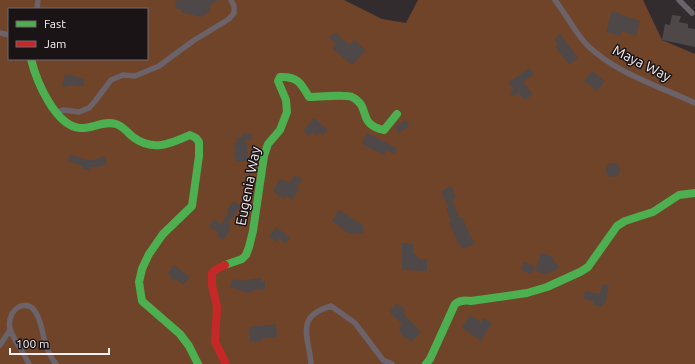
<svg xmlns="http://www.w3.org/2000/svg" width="695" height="364" font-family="Ubuntu,sans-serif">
	<rect width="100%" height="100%" fill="#332c2f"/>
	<!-- green -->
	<path fill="#704428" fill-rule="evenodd" d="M0,0H344L382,19L406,23L418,0H643L662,40L695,54V364H0ZM9,9H147V59H9Z"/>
	<!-- building -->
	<path fill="#4e4849" d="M177,0H218L209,6L211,10L202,17L181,12L182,10L175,8Z
		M612,11L640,21L636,36L622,31L620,36L606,32Z
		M672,15L681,16L679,22L688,24V28L695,29V47L662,40L665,24L670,25Z
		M335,32L349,45L354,40L366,50L352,65L332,48L336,44L329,38Z
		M560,34L578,58L569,65L555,46L558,44L554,39Z
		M529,68L534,74L523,82L533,94L525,100L519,93L513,97L510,93L514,89L508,83Z
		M592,71L605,81L597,91L584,81Z
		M65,74L85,79L83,87L72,85V86L68,85L67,87L62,86Z
		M314,118L328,130L323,135L320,132L317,136L312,132L309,136L303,131Z
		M406,120L409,127L398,133L395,126Z
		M251,133L252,140H246L249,160L236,162L234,152H236L234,143H237L236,138L242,137V134Z
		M367,133L397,148L394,154L387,150L384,155L362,144Z
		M70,154L84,159L91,160H94L104,156L107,164L98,167H90V171L82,169L83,166L68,161Z
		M606 170a7 7 0 1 1 14 0a7 7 0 1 1-14 0Z
		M295,175L302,179L297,188L299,189L292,200L286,196L284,199L273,191L280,179L290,183Z
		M451,186L456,198L452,200L459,218L462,217L474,244L463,249L460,244L459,245L449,222L451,221L446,209L449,208L441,191Z
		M234,201L241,206L228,223L231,225L228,229L230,230L223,240L217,236L219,233L209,226L214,219L221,224L229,212L227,210Z
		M339,210L361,224H362L364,233L358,234L348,233L332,221Z
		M276,227L290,238L285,244L279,238L276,242L269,236Z
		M402,243L413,244V252L419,259H427V271L402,270Z
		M541,253L551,256L559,267L551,273L547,272V275L535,271Z
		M524,262L534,266L532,274L521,270Z
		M174,265L190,277L183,285L176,279L174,281L170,278L171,276L168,273Z
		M261,278V281H265V289L253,290V292L246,293V292L230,287L233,279L241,281Z
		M602,284L609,286L605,304H603L602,307L593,305L594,301L584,299L585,291L600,294Z
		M397,304L406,310L403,313L421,332L411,342L401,334L399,328L402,325L398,320L392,315L390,310Z
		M470,315L481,322L483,318L492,323L481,341L462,328Z
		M276,324L277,337L260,339L261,342L250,341L249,327Z"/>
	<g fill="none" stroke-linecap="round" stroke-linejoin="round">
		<!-- street -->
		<path stroke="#6b626a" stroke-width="5.5" d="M555,0C565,13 577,35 587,45C617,74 659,86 695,103
			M679,0L692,13
			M37,9L38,0
			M0,33L9,35
			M57,112L63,110L79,112L89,108L96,100L111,80L123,75L135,76L159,66L193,41L229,19L234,13V6L231,0
			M0,345L10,330
			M29,364C25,355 12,337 10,329C8,320 12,309 21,306C26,305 31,306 34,310C42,319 42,335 46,345C48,352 52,359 56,364
			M311,364C309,336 294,317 331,306L355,323L383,360L392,364"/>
		<!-- fast -->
		<path stroke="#4caf50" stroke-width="8" d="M31,59C36,80 55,126 80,128C92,129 104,120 116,124C123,126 128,133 133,137C153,152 170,144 190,135L196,138L199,142V156L192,206L163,234L149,254L142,269L139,282L142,301L180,334L189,346L198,364
			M225,265L242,259L246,255L249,247L253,231L264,156L268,144L280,130L287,112L286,100L278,81L280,77C297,76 301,83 309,97C317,97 347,94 352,97C372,107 356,124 384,130L397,114
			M426,364L430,359L455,304C460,300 465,300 471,301L527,293L547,287L580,272L588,267L617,226L625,221L653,212L679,195L695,193"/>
		<!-- jam -->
		<path stroke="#c62828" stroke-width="8" d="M225,265L215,270L212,273V285L217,307L215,342L226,364"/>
	</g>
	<g text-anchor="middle" stroke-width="3" stroke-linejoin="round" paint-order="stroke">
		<!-- street labels -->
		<g font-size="14" fill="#f7eef1" stroke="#1a1416">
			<text transform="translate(642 63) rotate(27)" y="5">Maya Way</text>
			<text transform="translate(248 186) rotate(-79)" y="5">Eugenia Way</text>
		</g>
	</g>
	<!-- legend -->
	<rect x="8" y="8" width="140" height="52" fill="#1a1416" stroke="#726b6e"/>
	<rect x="16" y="21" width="20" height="6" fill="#4caf50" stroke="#726b6e"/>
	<text x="44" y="28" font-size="12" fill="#f7eef1">Fast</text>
	<rect x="16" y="41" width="20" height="6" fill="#c62828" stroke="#726b6e"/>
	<text x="44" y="48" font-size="12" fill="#f7eef1">Jam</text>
	<!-- scale -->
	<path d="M10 348v6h99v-6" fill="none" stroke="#f7eef1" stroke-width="2"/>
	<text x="16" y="348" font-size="12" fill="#f7eef1" stroke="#1a1416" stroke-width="3" paint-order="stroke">100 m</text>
</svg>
